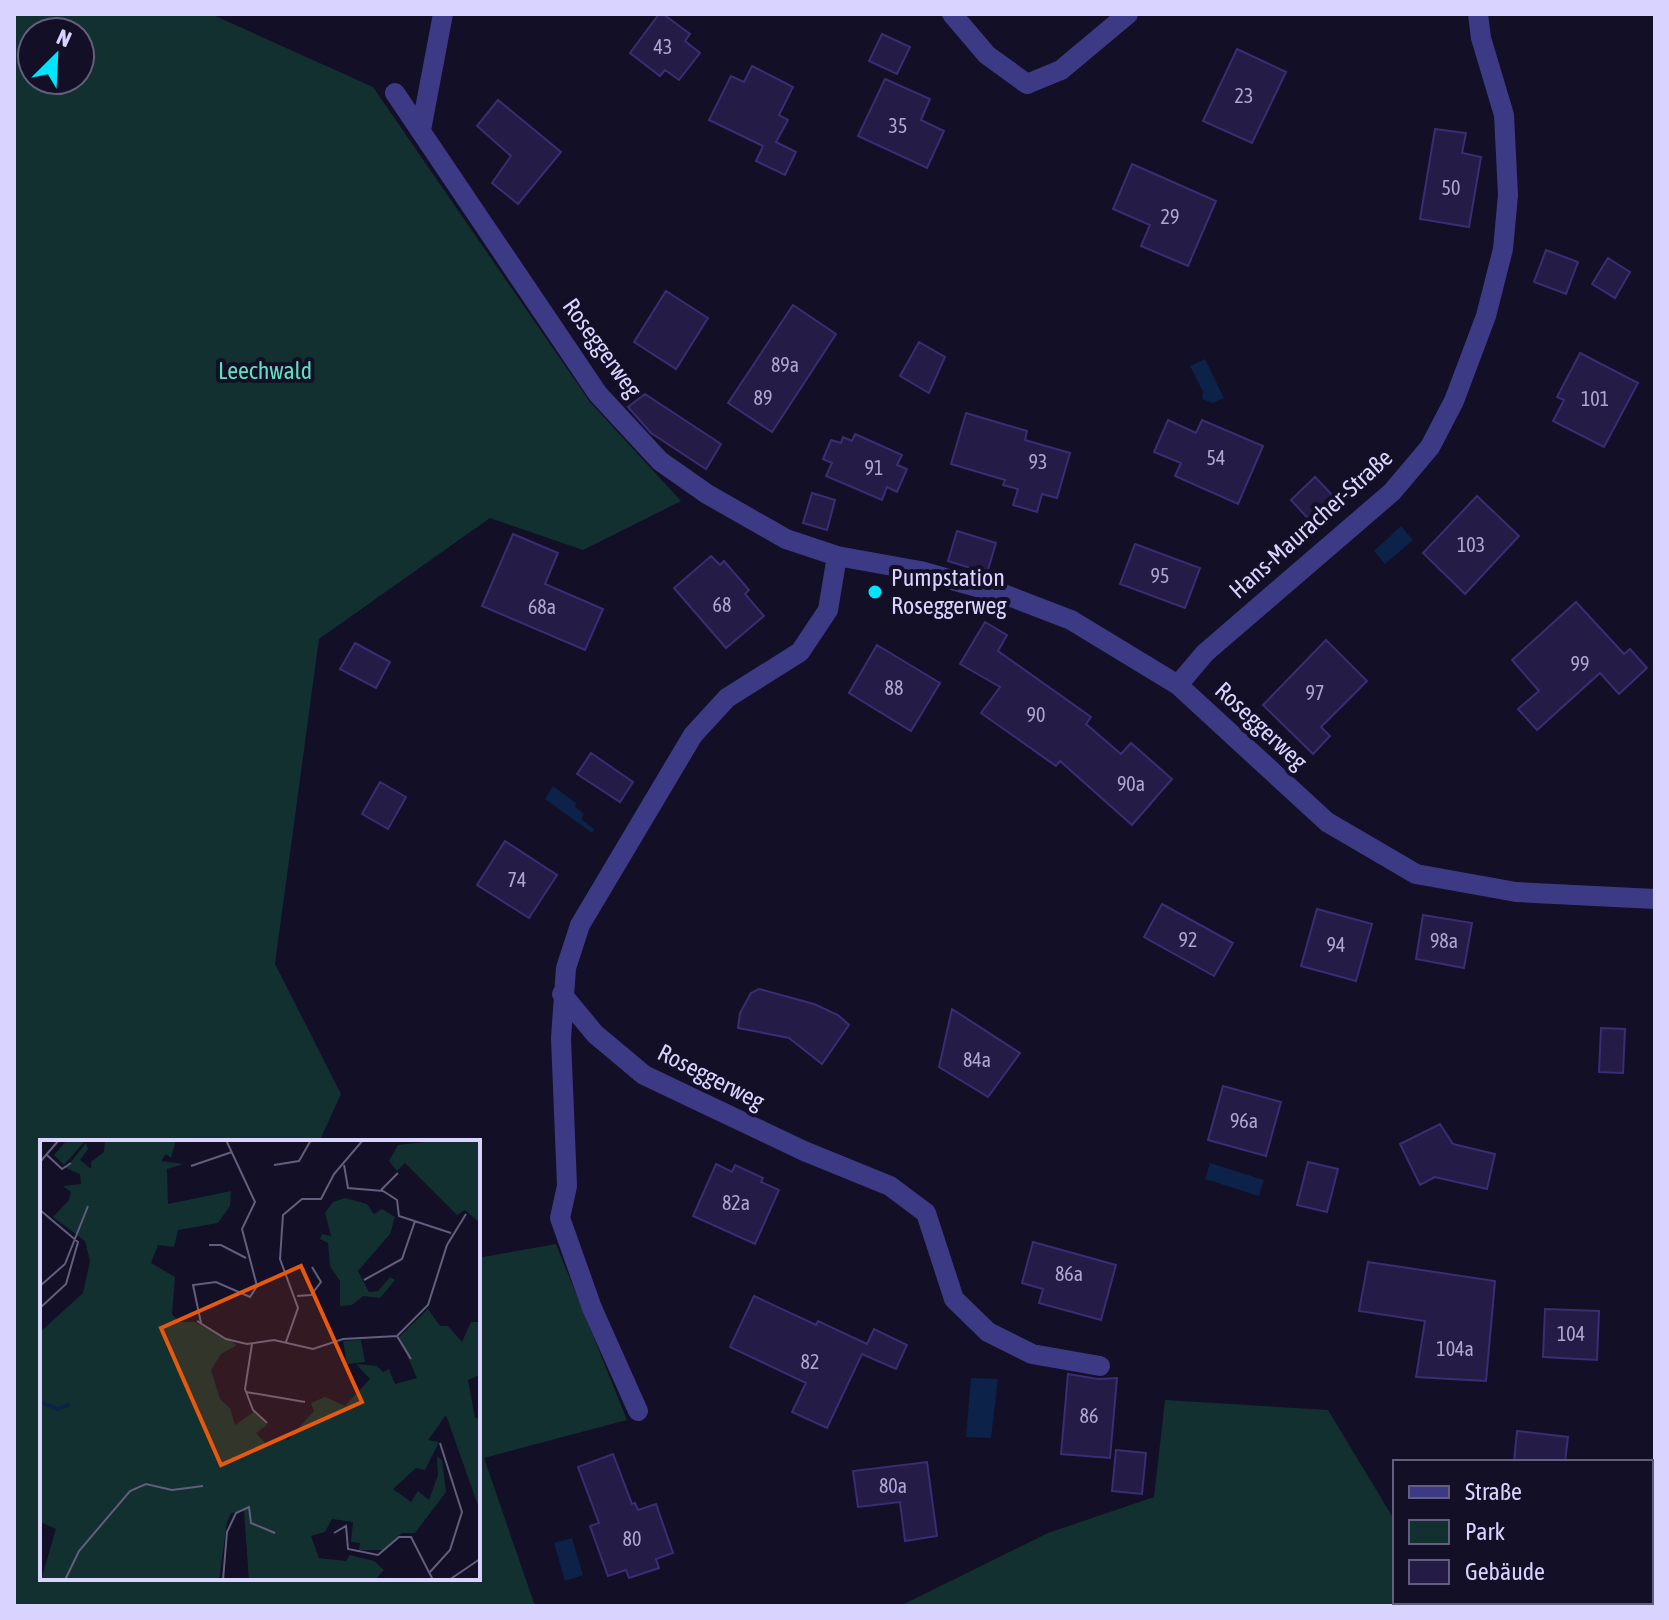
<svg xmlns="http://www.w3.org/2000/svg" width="1669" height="1620" font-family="'Asap Condensed',sans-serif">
	<rect width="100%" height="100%" fill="#130f26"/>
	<!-- green -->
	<path fill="#12302f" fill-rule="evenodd" d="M14,14H211L373,87L590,402L681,501L583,550L490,518L319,639L275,964L341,1094L319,1142H42V1578H478V1258L556,1244L627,1420L484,1458L535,1606H14ZM32,32H80V80H32Z
		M1165,1400L1328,1410L1395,1521V1602H1651V1514L1655,1513V1606H900L1048,1533L1154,1497Z"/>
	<!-- water -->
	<path fill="#0c2248" d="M1205,359L1224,398L1213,403L1202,399L1203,392L1190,366Z
		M1401,526L1413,540L1385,564L1374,551Z
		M553,786L576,803L575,807L584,814L581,819L594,829L592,833L545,799Z
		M1210,1163L1264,1180L1259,1196L1205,1179Z
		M971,1378L998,1379L991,1438L966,1437Z
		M572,1538L583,1575L565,1581L554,1543Z"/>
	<!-- building -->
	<path fill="#241b47" stroke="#3b2d73" stroke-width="2" d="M659,14H663L690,34L685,41L700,53L679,80L665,70L660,76L630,53Z
		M882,34L910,47L897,74L869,61Z
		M1237,49L1286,72L1252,143L1203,121Z
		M752,66L793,87L779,115L788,120L776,142L796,152L785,175L756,161L763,146L709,120L731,76L744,82Z
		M885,79L930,99L921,120L944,131L927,168L858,136Z
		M498,100L561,152L518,204L492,183L511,156L477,126Z
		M1435,129L1466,133L1462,153L1481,157L1469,227L1420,219Z
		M1132,164L1216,201L1188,266L1141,246L1150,225L1113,209Z
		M1546,250L1578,262L1566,294L1534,282Z
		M1608,258L1630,272L1615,298L1592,284Z
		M666,291L708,318L676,369L634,342Z
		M793,305L836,334L772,432L728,403Z
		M919,342L945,357L929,393L900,376Z
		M1580,353L1638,383L1604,447L1553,421L1564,400L1557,397Z
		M645,394L721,444L706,469L651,433L628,407Z
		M966,413L1027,431L1025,440L1070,453L1057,498L1042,494L1037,512L1013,505L1018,489L1003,485L1005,480L951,464Z
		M1168,420L1196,433L1202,420L1263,446L1238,504L1175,476L1181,463L1154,452Z
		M855,434L902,455L897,465L907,469L897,492L887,487L882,500L826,476L832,463L823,459L831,440L841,443L843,437L852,441Z
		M1315,477L1339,502L1314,525L1291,500Z
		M812,493L835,500L827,530L803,523Z
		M1477,496L1519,536L1465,594L1423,553Z
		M957,531L996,543L987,573L948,561Z
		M513,534L558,553L545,584L603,609L585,650L482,606Z
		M1135,544L1200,568L1185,608L1120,584Z
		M711,556L720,565L724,561L749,590L745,594L764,616L726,648L674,588Z
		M1576,602L1624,654L1630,649L1647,668L1619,694L1600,673L1537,730L1518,709L1539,691L1512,660Z
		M985,622L1007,635L998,651L1091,717L1086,724L1121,754L1131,743L1172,779L1132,825L1060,761L1056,766L981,713L1000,687L960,664Z
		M1326,640L1367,681L1321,727L1330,736L1313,754L1263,705Z
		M355,643L390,662L376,688L340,669Z
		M877,645L940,683L911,731L849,693Z
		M591,753L633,782L620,802L577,774Z
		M380,782L406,797L388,829L362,814Z
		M505,841L557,875L529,918L477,885Z
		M1162,904L1233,943L1214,976L1144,937Z
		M1317,909L1372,924L1356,981L1301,966Z
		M1423,915L1472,923L1464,968L1416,959Z
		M759,989L814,1004L838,1015L849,1025L822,1064L789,1038L738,1028L740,1013L751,993Z
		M952,1009L1020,1053L988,1097L939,1067Z
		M1601,1028L1625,1029L1623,1073L1599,1072Z
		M1223,1086L1281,1102L1266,1156L1208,1140Z
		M1440,1124L1453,1144L1495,1154L1487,1189L1435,1177L1420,1185L1400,1144Z
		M1308,1162L1338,1169L1327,1212L1297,1205Z
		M716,1164L732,1172L735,1165L763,1178L761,1182L779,1190L755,1244L693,1216Z
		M1033,1242L1116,1265L1101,1320L1039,1303L1043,1289L1022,1283Z
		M1368,1262L1495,1281L1486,1381L1416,1377L1425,1321L1359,1311Z
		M754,1296L816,1325L818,1321L867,1344L874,1329L907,1345L896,1369L862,1354L827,1428L792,1412L806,1383L730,1347Z
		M1545,1309L1599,1311L1597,1360L1543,1357Z
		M1068,1374L1098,1379L1117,1378L1110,1458L1061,1454Z
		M1517,1431L1568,1437L1565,1462H1514Z
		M1116,1450L1146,1453L1142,1494L1112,1491Z
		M613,1454L632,1504L635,1503L638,1510L656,1504L673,1553L656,1559L659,1568L629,1578L626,1570L608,1576L590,1526L599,1523L578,1467Z
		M927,1462L937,1536L905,1541L900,1502L858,1507L853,1471Z"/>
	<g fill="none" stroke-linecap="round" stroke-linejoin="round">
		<!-- minor -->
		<path stroke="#3d3a85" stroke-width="20" d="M952,14L987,55L1027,84L1061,70L1128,14
			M395,93L598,394L660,461L707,494L786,539L837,556L920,571L1006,595L1071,620L1178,685L1327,822L1416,874L1516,892L1655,899
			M421,130L443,14
			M1178,685L1205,653L1392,492L1430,447L1454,401L1486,316L1503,249L1508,195L1504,115L1481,38L1478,14
			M562,994L595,1034L644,1075L804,1151L890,1186L926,1213L954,1299L988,1332L1032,1354L1100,1366
			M638,1411L592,1308L560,1218L567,1186L561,1038L566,968L580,925L693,735L727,698L800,652L828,610L837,556"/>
	</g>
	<!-- markers -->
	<circle fill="#00e5ff" stroke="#130f26" stroke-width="3" cx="875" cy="592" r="8"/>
	<g text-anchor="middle" stroke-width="8" stroke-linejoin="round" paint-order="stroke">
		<!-- number labels -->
		<g font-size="20" fill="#aca6d1">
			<text x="663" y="54">43</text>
			<text x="1244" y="103">23</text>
			<text x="898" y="133">35</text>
			<text x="1451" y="195">50</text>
			<text x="1170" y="224">29</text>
			<text x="785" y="372">89a</text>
			<text x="763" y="405">89</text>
			<text x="1595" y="406">101</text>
			<text x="1216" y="465">54</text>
			<text x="1038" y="469">93</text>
			<text x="874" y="475">91</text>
			<text x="1471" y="552">103</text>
			<text x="1160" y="583">95</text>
			<text x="722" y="612">68</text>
			<text x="542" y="614">68a</text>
			<text x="1580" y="671">99</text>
			<text x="894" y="695">88</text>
			<text x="1315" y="700">97</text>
			<text x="1036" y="722">90</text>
			<text x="1131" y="791">90a</text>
			<text x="517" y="887">74</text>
			<text x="1188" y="947">92</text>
			<text x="1444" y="948">98a</text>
			<text x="1336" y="952">94</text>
			<text x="977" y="1067">84a</text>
			<text x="1244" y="1128">96a</text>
			<text x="736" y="1210">82a</text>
			<text x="1069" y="1281">86a</text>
			<text x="1571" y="1341">104</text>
			<text x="1455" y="1356">104a</text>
			<text x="810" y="1369">82</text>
			<text x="1089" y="1423">86</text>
			<text x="893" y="1493">80a</text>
			<text x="632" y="1546">80</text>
		</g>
		<!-- street labels -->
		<g font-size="24" fill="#d9d4ff" stroke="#130f26">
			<text transform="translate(602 348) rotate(54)" y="8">Roseggerweg</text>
			<text transform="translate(1311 524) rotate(-42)" y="8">Hans-Mauracher-Straße</text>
			<text transform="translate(1261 726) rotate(43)" y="8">Roseggerweg</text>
			<text transform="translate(711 1077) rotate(27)" y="8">Roseggerweg</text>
		</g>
		<!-- park labels -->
		<g font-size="24" fill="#5fe0c0" stroke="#130f26">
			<text x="265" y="379">Leechwald</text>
		</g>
		<!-- poi labels -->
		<g font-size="24" fill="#d9d4ff" stroke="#130f26" text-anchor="start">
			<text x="891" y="586">Pumpstation<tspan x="891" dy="28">Roseggerweg</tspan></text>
		</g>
	</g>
	<!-- overview -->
	<g transform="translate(40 1140)">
		<rect width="440" height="440" fill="#130f26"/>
		<path d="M27,0L44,2L24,25L14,15ZM65,0H136L131,18L126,14L121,21L144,24L127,29L128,64L191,51L190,66L178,83L138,90L134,107L118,105L111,123L135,137L132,174L139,182H155L197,205L181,214L171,230L180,259L190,268L195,285L214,272L227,285L216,293L226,304L243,296L248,300L274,271L271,263L285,257L305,266L330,239L316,224L337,226L343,232L349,229L355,244L377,238L359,197L388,169L400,186H408L422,202L431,182H440V235L428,240L435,278L440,279V371L406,275L388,300L399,302L385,330L376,328L353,349L371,362L378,351L389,360L398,335L397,317L402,320L406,352L375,393H362L343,410H319L320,403L311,402L313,382L292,379L285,392L271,396L279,418L306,421L310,415L334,421L344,430L335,440H209L204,371L191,373L187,382L179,440H1L16,389L0,382V192L43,153L50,121L45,101L13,77L29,60L31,52L23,46L41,44L40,34L26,28L46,3L48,9L40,20L51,29V22L64,12ZM405,0H440V83L425,70L417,75L365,23L357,31L349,21L358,5ZM305,58L327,64L334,74L342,69L355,77L350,94L318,131L329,152L338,151L350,137L355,140L340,158L323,156L312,165L300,166V141L290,126L288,103L280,99L282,94L291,96L285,73L293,62ZM321,200L325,222L307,224L303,201Z" fill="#12302f"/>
		<path fill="none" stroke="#0c2248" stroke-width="4" d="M0,262L18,269L30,264"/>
		<path fill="none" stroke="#625e7d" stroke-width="2" d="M7,15L22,29L31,23M0,22L19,0M234,25L259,21L271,0M304,25L308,48L343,51L357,60L359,76L411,93M151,26L192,12M341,50L358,33M0,70L38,102L26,144L0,168M169,105H181L206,118M324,140L362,119L375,81M0,146L25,124L48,66M257,156L271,155L281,142L272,127M157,181L186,199L207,204L234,200L273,209L303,199L357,196L388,165L407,105L426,74M161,183L153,145L176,142L210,157L217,146L202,89L215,62L186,0M357,196L371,219M246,202L258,168L240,119L243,75L262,59H281L294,34L323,0M212,204L205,249L213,270L227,283M206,252L265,262M294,393L306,386L308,409L338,415L359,397H371L393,440M390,432L410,410L422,372L400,303M25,440L39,411L90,351L106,344L132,350L163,346M183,440L187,392L196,373L209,367L211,383L235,393M409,440L440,419"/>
		<path fill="#e8590c" fill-opacity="0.15" stroke="#e8590c" stroke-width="4" d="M261,126L322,262L181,325L121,188Z"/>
		<rect width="440" height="440" fill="none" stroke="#d9d4ff" stroke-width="4"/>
	</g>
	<!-- border -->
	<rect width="1669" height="1620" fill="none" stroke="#d9d4ff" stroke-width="32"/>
	<!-- legend -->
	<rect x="1393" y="1460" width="260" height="144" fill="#130f26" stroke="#625e7d" stroke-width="2"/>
	<rect x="1409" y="1486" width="40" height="12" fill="#3d3a85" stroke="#625e7d" stroke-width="2"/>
	<text x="1465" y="1500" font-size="24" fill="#d9d4ff">Straße</text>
	<rect x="1409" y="1520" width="40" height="24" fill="#12302f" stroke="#625e7d" stroke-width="2"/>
	<text x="1465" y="1540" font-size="24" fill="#d9d4ff">Park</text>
	<rect x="1409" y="1560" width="40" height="24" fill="#241b47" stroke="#625e7d" stroke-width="2"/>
	<text x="1465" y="1580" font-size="24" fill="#d9d4ff">Gebäude</text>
	<!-- north arrow -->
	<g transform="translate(56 56) rotate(24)"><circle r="38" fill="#130f26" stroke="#625e7d" stroke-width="2"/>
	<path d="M0-6L14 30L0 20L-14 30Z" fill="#00e5ff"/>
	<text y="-12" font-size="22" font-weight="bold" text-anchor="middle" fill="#d9d4ff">N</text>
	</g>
</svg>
